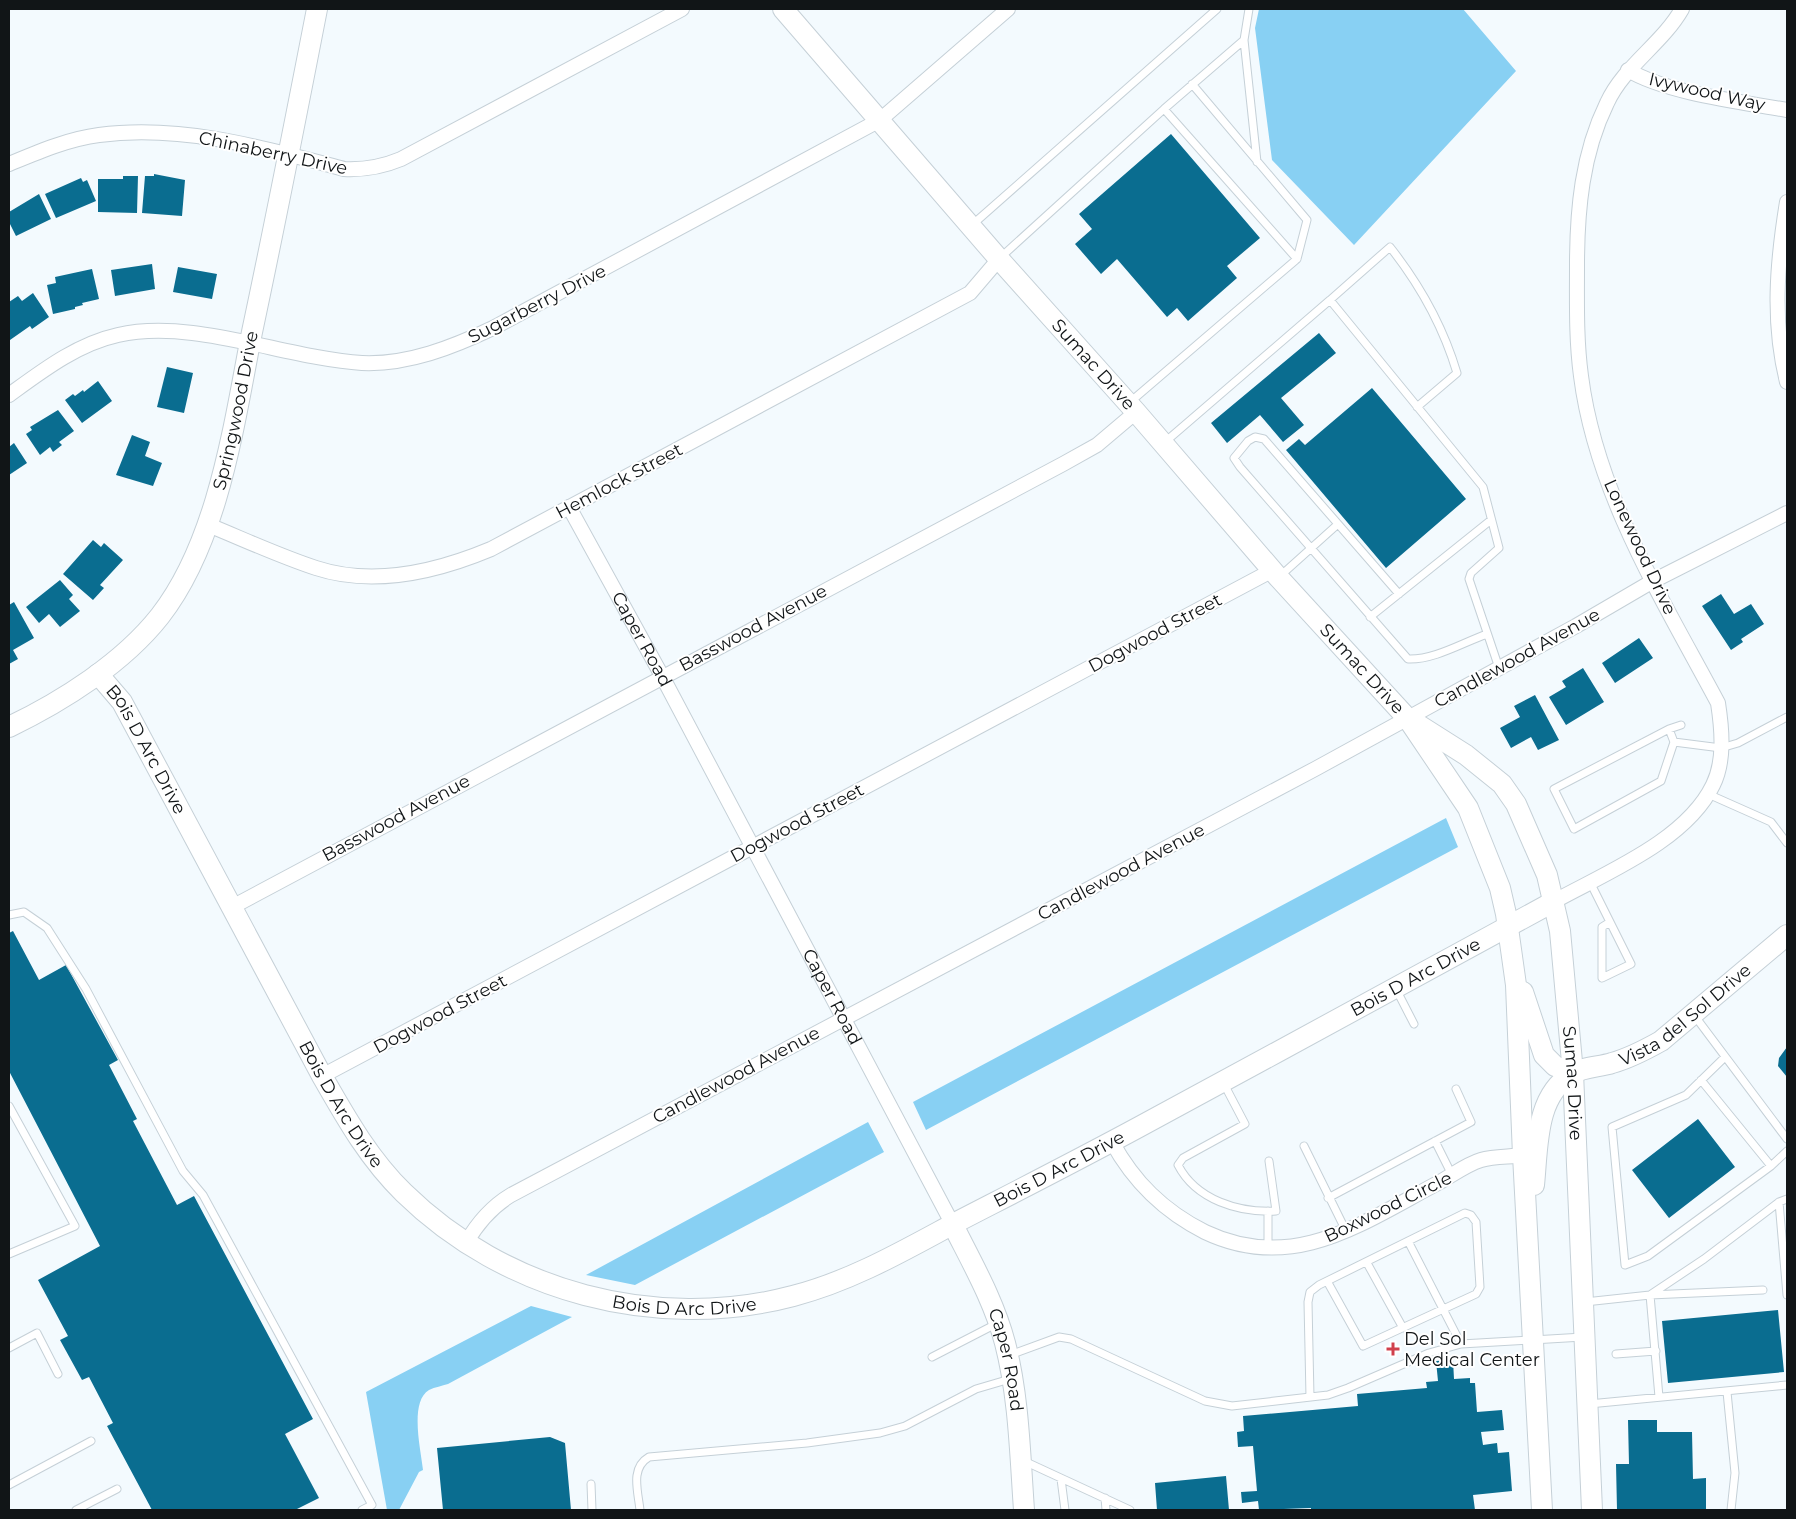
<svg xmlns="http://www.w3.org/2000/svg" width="1796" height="1519" font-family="Montserrat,sans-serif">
	<rect width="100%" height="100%" fill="#f3fafe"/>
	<!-- green -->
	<path fill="#88d0f3" d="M1259,9H1463L1516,71L1354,245L1272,160L1255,28Z
		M1446,818L1458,847L926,1130L913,1102Z
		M868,1122L884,1152L635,1285L586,1275Z
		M531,1306L572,1317L448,1384C442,1386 435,1387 429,1390C409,1402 421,1450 423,1470L419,1472L399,1510H387L366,1392Z"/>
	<!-- building -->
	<path fill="#0a6d90" d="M1171,134L1260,238L1227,266L1237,278L1188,321L1177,308L1167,317L1117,259L1101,274L1075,244L1092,229L1079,214Z
		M154,174L185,180L182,216L142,213L145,176H154Z
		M123,176H138L137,213L98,212V179H123Z
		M81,178L83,182L87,180L96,201L56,218L45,194Z
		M39,194L51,219L16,236L9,222V212Z
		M152,264L155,289L115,296L111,270Z
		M178,267L217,274L212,299L173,292Z
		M92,269L99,299L82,303L83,305L75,307V309L53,314L47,285L56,283L55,277Z
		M33,293L49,317L32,329L30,326L10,340L9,302L18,296L22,301Z
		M1319,333L1336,353L1281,398L1304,425L1283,442L1260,415L1227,443L1211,423Z
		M167,367L193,373L184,413L157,407Z
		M98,381L112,401L82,423L65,400L73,394L75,396L83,390L84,392Z
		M1372,388L1466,499L1386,568L1286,450L1299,439L1305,445Z
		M58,410L74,431L59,442L62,445L53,452L50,447L40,455L26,434L32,430L30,427Z
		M132,435L150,442L145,456L162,463L153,486L116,475Z
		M14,443L27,463L9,475V447Z
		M93,540L101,547L104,543L123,560L100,585L104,588L93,600L63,574Z
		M60,580L73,595L69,599L80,611L60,627L49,614L39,623L26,607Z
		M1721,594L1734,614L1751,604L1764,624L1741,639L1743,642L1731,650L1702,606Z
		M14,602L34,638L13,650L18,659L9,664V605Z
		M1639,638L1653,658L1615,683L1602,663Z
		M1583,668L1604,702L1566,725L1549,697L1566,687L1562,681Z
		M1535,695L1559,740L1538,750L1531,737L1511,748L1500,728L1520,717L1514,706Z
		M13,931L39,980L66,965L118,1060L109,1065L137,1119L133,1121L177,1205L194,1196L313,1419L285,1434L319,1498L295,1510H152L107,1426L113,1423L89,1377L82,1380L60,1340L68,1336L38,1280L100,1246L9,1071V933Z
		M1787,1047V1077L1778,1066L1779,1058Z
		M1698,1119L1735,1167L1669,1218L1632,1170Z
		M1778,1310L1784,1372L1668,1383L1662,1321Z
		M1453,1360L1454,1379L1470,1378V1383H1475L1477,1412L1502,1410L1504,1430L1481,1432L1483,1445L1497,1443L1498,1453L1509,1452L1512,1491L1473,1495L1475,1510H1311V1508L1259,1510L1258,1501L1242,1503L1241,1492L1257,1491L1253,1446L1238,1447L1237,1432L1244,1431L1243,1416L1358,1406L1357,1394L1427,1388L1426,1382L1438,1381L1436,1361Z
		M1628,1420H1657V1432H1692L1693,1479L1706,1478V1510H1617L1616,1464H1629Z
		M550,1437L565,1443L571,1510H443L437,1448Z
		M1226,1476L1229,1510H1157L1155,1483Z"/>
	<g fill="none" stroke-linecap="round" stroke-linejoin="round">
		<!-- lane casing -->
		<g stroke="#c5d0d7" stroke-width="9">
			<path id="lane" d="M1244,40L1257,162
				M1192,84L1307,220L1297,259
				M972,225L1217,9
				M1001,257L1164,109L1244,40L1249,9
				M1330,300L1390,247C1420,285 1443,326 1457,373L1417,407
				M1129,403L1297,259L1164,109
				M1165,442L1330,300L1483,487L1499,548L1471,573L1469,579L1499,668
				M1279,577L1338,524
				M1399,594L1264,439L1255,437L1248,441L1234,458L1240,467L1408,659C1434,660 1462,643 1487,634
				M1370,617L1491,520
				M1669,729L1674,742L1661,781L1574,829L1554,789L1669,729L1681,725
				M1674,742L1721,748L1738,743L1787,717
				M1708,794L1771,822L1787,843
				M1590,882L1631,964L1602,978V927L1610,922
				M9,915L24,912L47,928L86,989L183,1171L203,1195L372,1505L362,1510
				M1396,989L1414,1024
				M1694,1015L1787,1139
				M1725,1057L1686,1095L1612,1127L1625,1265L1648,1256L1771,1166L1787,1151
				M1701,1080L1771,1166
				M1224,1084L1245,1124L1183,1158L1178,1165C1196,1200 1239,1213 1276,1211L1269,1161
				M9,1106L75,1226L9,1254
				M1435,1141L1452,1175
				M1304,1146L1346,1231
				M1328,1198L1471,1122L1456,1089
				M1779,1202L1787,1295
				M1268,1211V1247
				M1408,1241L1461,1344
				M1367,1263L1403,1328
				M1585,1302L1650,1295L1704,1259L1779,1202L1787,1199
				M9,1348L37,1333L58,1374
				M1616,1354L1656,1351
				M1010,1355L1059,1337L1071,1339L1205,1401L1232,1406L1328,1395L1348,1388L1429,1353L1461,1344L1583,1337
				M932,1357L998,1323
				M1727,1392L1735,1473L1731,1510
				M1310,1397L1308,1302L1310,1292L1319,1285L1465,1213L1471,1215L1476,1222L1480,1287L1476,1294L1363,1346L1327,1281
				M1659,1397L1650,1295L1763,1290
				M1589,1404L1787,1385
				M1024,1461L1130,1510
				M1061,1479L1065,1510
				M591,1484L592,1510
				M9,1485L91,1441
				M1105,1498L1106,1510
				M76,1510L117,1489
				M640,1510C638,1491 630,1468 649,1457L807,1443L880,1433L905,1426L976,1389L1010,1379"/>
		</g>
		<!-- street casing -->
		<g stroke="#c5d0d7" stroke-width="16">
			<g id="street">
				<path d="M1628,70C1666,93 1742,102 1787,110"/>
				<path d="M9,164C38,152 68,139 99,135C181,124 265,148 344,169C365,170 382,167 401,159L682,9"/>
				<path d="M1787,202C1777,263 1772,322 1787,382"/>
				<path d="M9,395C42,371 77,344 118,335C193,318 285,358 362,363C408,365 453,347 493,328L880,120L1008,9"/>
				<path id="s1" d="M569,507L662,676L953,1225"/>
				<path d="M206,524C243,539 279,556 316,568C374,587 436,572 491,549L970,293L999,259"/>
				<path d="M1553,902C1605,873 1686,841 1713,785C1725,761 1722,729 1718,703C1663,600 1596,494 1581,376C1576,339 1577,302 1577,266C1577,210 1582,154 1607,103C1624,66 1662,44 1682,9"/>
				<path d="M232,907L1063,464L1097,445L1136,412"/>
				<path d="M322,1076L1273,570"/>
				<path d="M1112,1142C1134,1182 1163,1211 1205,1232C1293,1274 1362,1223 1438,1183C1451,1176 1467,1164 1481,1160C1494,1156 1510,1157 1523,1155"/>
				<path d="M466,1243C478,1222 491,1207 511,1195L1315,769L1576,626L1653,581L1787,513"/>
			</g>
		</g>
		<!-- secondary casing -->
		<g stroke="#c5d0d7" stroke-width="22">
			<g id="secondary">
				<path id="s2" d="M783,9L999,259L1136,412L1278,577L1408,719L1468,808L1500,888L1506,914L1516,985L1523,1155L1542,1510"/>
				<path id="s3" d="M98,674L122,702L322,1076C346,1118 369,1159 404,1193C505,1292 656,1332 793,1296C851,1281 903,1251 955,1223C1017,1191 1078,1160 1139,1127C1277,1052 1415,978 1553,902"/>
				<path id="s4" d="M1414,722L1466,755L1502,784L1516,804L1547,875L1560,931L1573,1073L1592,1510"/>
				<path id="s5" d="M9,727C63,701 123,663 160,616C219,540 234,423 252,332C275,224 296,117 317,9"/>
				<path d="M1523,992L1544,1055L1555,1066L1573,1073"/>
				<path id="s6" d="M1534,1185C1538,1147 1535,1096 1572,1074C1582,1067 1600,1067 1612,1063C1630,1058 1645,1050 1661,1041L1787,935"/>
				<path id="s7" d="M953,1225C972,1263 994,1301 1005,1343C1019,1397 1020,1455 1024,1510"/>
			</g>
		</g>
		<!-- lane -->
		<use href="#lane" stroke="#fff" stroke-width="7"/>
		<!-- street -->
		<use href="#street" stroke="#fff" stroke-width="14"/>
		<!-- secondary -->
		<use href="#secondary" stroke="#fff" stroke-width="20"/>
	</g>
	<!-- markers -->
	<path fill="#d0404c" stroke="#fff" stroke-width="2" d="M1390.5 1341.5h5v5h5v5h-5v5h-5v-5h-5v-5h5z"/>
	<g text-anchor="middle" stroke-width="4" stroke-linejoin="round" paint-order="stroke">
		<!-- street labels -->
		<g font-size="18" fill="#111517" stroke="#fff">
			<text transform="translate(1707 92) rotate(13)" y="6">Ivywood Way</text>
			<text transform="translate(273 153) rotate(12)" y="6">Chinaberry Drive</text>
			<text transform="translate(537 304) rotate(-27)" y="6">Sugarberry Drive</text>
			<text dy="6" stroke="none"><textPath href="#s2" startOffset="472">Sumac Drive</textPath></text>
			<text dy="6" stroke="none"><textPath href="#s5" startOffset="410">Springwood Drive</textPath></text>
			<text transform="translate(619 481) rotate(-28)" y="6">Hemlock Street</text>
			<text transform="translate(1640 547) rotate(65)" y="6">Lonewood Drive</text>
			<text transform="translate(753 628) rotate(-28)" y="6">Basswood Avenue</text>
			<text transform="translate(1155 633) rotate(-28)" y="6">Dogwood Street</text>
			<text dy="6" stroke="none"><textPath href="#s1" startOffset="151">Caper Road</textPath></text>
			<text transform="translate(1517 658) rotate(-29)" y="6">Candlewood Avenue</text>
			<text dy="6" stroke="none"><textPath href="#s2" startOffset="878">Sumac Drive</textPath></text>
			<text dy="6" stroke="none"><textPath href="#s3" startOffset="90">Bois D Arc Drive</textPath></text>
			<text transform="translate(396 818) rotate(-28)" y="6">Basswood Avenue</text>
			<text transform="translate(797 823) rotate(-28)" y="6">Dogwood Street</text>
			<text transform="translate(1121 872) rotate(-28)" y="6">Candlewood Avenue</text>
			<text dy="6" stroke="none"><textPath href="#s3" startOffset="1725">Bois D Arc Drive</textPath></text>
			<text dy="6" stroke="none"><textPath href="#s1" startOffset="556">Caper Road</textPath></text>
			<text dy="6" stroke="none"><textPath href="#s6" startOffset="252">Vista del Sol Drive</textPath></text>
			<text transform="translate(440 1014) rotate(-28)" y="6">Dogwood Street</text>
			<text transform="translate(736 1075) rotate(-28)" y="6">Candlewood Avenue</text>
			<text dy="6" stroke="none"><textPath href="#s4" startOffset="420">Sumac Drive</textPath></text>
			<text dy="6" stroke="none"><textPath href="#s3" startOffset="495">Bois D Arc Drive</textPath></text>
			<text dy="6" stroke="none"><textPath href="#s3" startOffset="1320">Bois D Arc Drive</textPath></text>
			<text transform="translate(1388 1207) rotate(-26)" y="6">Boxwood Circle</text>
			<text dy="6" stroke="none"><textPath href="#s3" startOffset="915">Bois D Arc Drive</textPath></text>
			<text dy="6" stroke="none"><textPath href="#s7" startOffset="146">Caper Road</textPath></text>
		</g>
		<!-- poi labels -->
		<g font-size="18" fill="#111517" stroke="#fff" text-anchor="start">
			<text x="1404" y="1345">Del Sol<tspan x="1404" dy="21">Medical Center</tspan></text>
		</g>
	</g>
	<!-- border -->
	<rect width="1796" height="1519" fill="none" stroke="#111517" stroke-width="20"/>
</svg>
